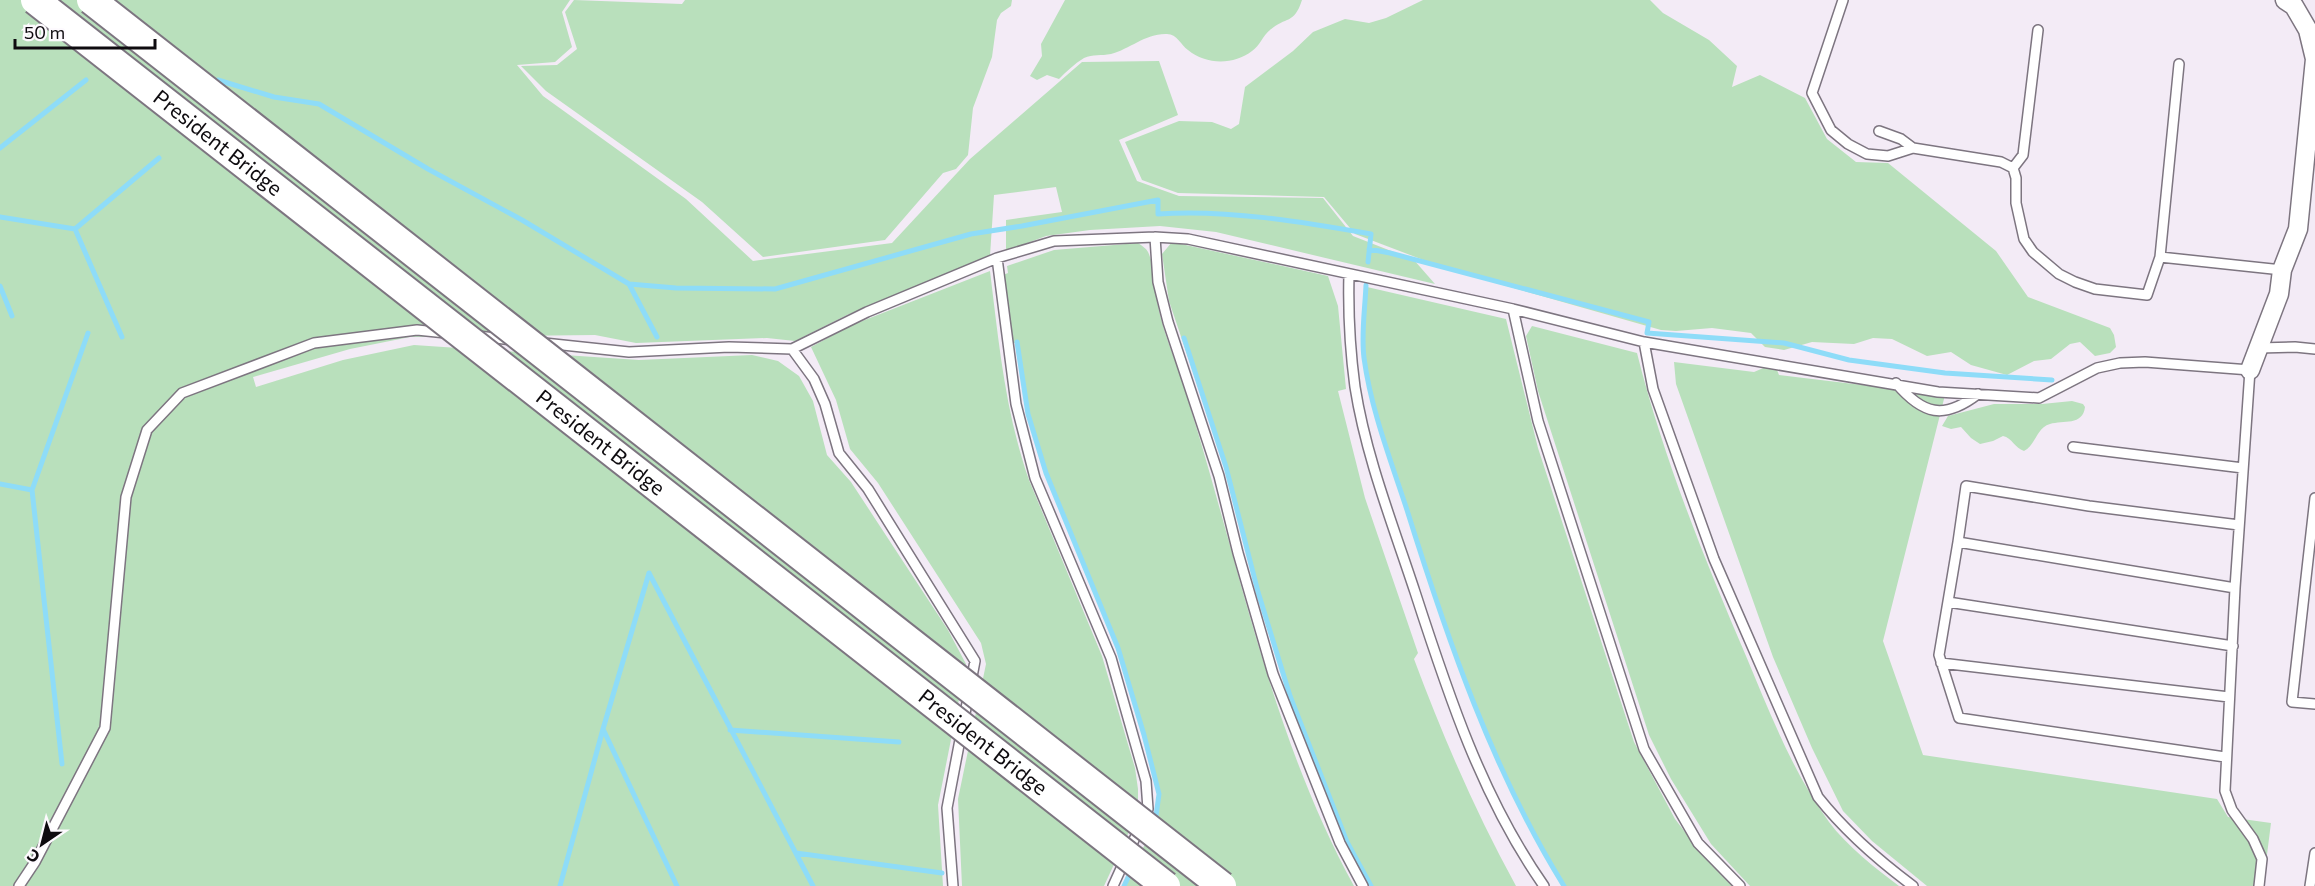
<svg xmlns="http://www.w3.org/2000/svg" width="2315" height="886" font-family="Commissioner,sans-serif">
	<rect width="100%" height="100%" fill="#f3ebf6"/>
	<!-- green -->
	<path fill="#b9e0bc" d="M0,0H570L562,12L572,47L555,62L517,65L543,96L686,199L753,261L892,243L970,159L1082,62L1159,61L1178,115L1119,140L1137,181L1179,196L1323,198L1353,236L1414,260L1435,284L1216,232L1160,226L1090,230L1046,236L1006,251V220L1062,212L1056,187L994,195L990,256L847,315L795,341L767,338L636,343L595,335L410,337L350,349L253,377L256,387L343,360L414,345L639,360L752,355L778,361L799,376L813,401L827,455L851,482L948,630L966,664L938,805L943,886H0Z
		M574,0L682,4L685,0H1012L1011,6L1001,13L997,20L992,57L973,108L968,155L956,169L943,173L885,240L763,257L702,202L546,91L521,66L557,65L577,49L565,12Z
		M1065,0H1302C1294,25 1286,16 1270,30C1263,35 1260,46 1252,51C1234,65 1206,65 1188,50C1181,45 1177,34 1167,34C1146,33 1130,49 1111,54C1101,56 1093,54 1084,58C1074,64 1066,72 1059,79L1047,75L1037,80L1030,76L1042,56L1041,44Z
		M1423,0H1650L1663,13L1709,40L1737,66L1732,87L1760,75L1805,98L1827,139L1856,162L1888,163L1996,251L2028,297L2110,328L2114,335L2116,347L2110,353L2095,356L2080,342L2070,344L2051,359L2034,361L2007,375L1971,365L1951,352L1927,356L1892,339L1873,338L1854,344L1812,342L1784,350L1765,347L1751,333L1712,328L1676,331L1661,330L1447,269L1355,234L1324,197L1178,193L1142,180L1125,142L1179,121L1212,122L1231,129L1239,124L1245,87L1293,51L1313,32L1345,19L1369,23L1386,18Z
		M1172,242L1328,276L1338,306L1346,389L1338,391L1365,498L1418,653L1414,659C1443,737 1476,813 1516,886H1369L1346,843L1289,697L1257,593L1225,467L1169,301L1162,254Z
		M1138,243C1142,246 1146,248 1148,252C1155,266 1154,286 1157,301C1161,323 1169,345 1177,366C1235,539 1265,724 1354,886H1123L1153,829L1157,816V794L1152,767L1117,649L1045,474L1027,415L1016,343H1011L1003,275L1008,273L1007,266L1054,250Z
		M990,271C999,344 1005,411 1029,480L1102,656L1135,768L1138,789V808L1133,823L1104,886H962L958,799L986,664L981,643L878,483L850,449L836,400L811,347L852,325Z
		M1367,287L1506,319L1538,448L1634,742L1675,819L1705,858L1732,886H1565C1492,766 1446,629 1404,495C1390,451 1369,401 1365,355C1363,332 1366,309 1367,287Z
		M1532,326L1637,353C1663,457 1704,558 1746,656C1770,713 1792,771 1829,822C1847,846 1875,868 1899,886H1750L1711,844L1671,779L1649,735L1538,391L1526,336Z
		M1674,362L1754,372L1768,366L1777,370L1779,375L1945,395L1883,641L1923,755L2217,799L2228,817L2271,823L2263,886H1927L1872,841L1843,811L1812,748L1773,657L1676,384Z
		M2072,401L2083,404L2085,407C2083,426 2063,420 2050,424C2036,428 2036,445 2024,451C2015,448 2012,438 2003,436L1993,441L1980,444L1971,438L1961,427L1951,429L1942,426L1948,416L1994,404H2042Z"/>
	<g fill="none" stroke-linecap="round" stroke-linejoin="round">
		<!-- stream -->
		<path stroke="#8edcf8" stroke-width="5" d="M218,80L274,97L319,104L428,169L522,220L629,284L676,288L775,289L971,234L1022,226L1158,200V214C1226,209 1303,222 1371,234L1368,262
			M0,148L86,80
			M0,217L75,229
			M75,229L122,337
			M75,229L159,158
			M1369,249L1390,253L1649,322L1647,333L1784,343L1849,360L1945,373L2052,380
			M629,284L657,337
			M1366,285C1365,309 1361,334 1364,358C1371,410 1391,461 1407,510C1447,638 1493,772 1564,886
			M0,286L12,316
			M1184,338L1226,467L1258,592L1290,696L1347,842L1371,886
			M1017,342L1028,414L1046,473L1118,648L1144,735L1159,794L1155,823
			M0,484L32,490
			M649,573L813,886
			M603,729L677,886
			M730,730L899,742
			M62,764L32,490L88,333
			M796,853L942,873
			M560,886L603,729L649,573
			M1124,886L1131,871"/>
		<!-- service casing -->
		<g stroke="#7d7580" stroke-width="12">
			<path id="service" d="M1843,0L1812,93L1831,130L1848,144L1867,154L1888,156L1913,148L2001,162L2013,168
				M2038,30L2023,155L2013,168L2016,178V203L2024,239L2033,252L2059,274L2075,282L2095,289L2147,295L2160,257L2179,64
				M1879,131L1901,139L1913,148
				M1155,237L1158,282L1168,322L1219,476L1238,553L1273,674L1340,843L1363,886
				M2160,257L2282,270
				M997,258L1016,404L1035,478L1111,658L1146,781L1148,809L1113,886
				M1349,274C1348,312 1350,350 1355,387C1366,457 1393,525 1415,592C1448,694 1482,798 1544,886
				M1513,309L1538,421L1644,749L1698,843L1740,886
				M478,336L512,340
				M1644,342L1653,389L1714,559L1818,797C1845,831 1878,860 1913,886
				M544,343L629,352L729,347L792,349L867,312L997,258L1054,241L1155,237L1188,239L1513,309L1644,342L1938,392L2039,398L2097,368L2120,363L2145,362L2250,370L2235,588L2225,791L2232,810L2253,839L2262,859L2259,886
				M2258,348L2295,347L2315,349
				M792,349L814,379L825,404L839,453L868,489L975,661L947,808L953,886
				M1896,383C1923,415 1944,420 1978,394
				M2073,447L2243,468
				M2315,498L2292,702L2315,704
				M1958,542L1966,486L2089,506L2239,525
				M1948,602L2233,646
				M1941,663L2229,697
				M2225,757L1959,718L1939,655L1958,542L2235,588
				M19,886L35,862L105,728L126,497L147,430L182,393L314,343L417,330L446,333
				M2310,886L2315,853"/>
		</g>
		<!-- minor casing -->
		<g stroke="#7d7580" stroke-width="21">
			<path id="minor" d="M2250,370L2279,294L2282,270L2298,229L2315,59L2308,30L2294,6L2285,0"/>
		</g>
		<!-- service -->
		<use href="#service" stroke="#fff" stroke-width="9"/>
		<!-- minor -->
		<use href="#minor" stroke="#fff" stroke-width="18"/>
		<!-- trunk-bridge casing -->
		<g stroke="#7d7580" stroke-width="32" stroke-linecap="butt">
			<g id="trunk-bridge">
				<path id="s1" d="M35,0L1166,886"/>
				<path d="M91,0L1222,886"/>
			</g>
		</g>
		<!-- trunk-bridge -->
		<use href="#trunk-bridge" stroke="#fff" stroke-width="28"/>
	</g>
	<g text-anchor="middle" stroke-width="6" stroke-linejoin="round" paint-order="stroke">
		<!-- street labels -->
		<g font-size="21" fill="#0e0b0f" stroke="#fdfafe">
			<text dy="7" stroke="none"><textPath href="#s1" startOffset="232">President Bridge</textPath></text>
			<text dy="7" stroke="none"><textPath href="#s1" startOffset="718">President Bridge</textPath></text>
			<text dy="7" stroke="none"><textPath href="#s1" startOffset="1204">President Bridge</textPath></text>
		</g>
	</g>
	<!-- north arrow -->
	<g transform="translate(42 844) rotate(215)" stroke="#fdfafe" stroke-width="4.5" paint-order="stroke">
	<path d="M0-4.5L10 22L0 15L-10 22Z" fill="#0e0b0f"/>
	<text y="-9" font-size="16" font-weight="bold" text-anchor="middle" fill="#0e0b0f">С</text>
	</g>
	<!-- scale -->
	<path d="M15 39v9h140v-9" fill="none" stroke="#0e0b0f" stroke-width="3"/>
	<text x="24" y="39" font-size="18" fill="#0e0b0f" stroke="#fdfafe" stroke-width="4.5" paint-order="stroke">50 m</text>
</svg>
